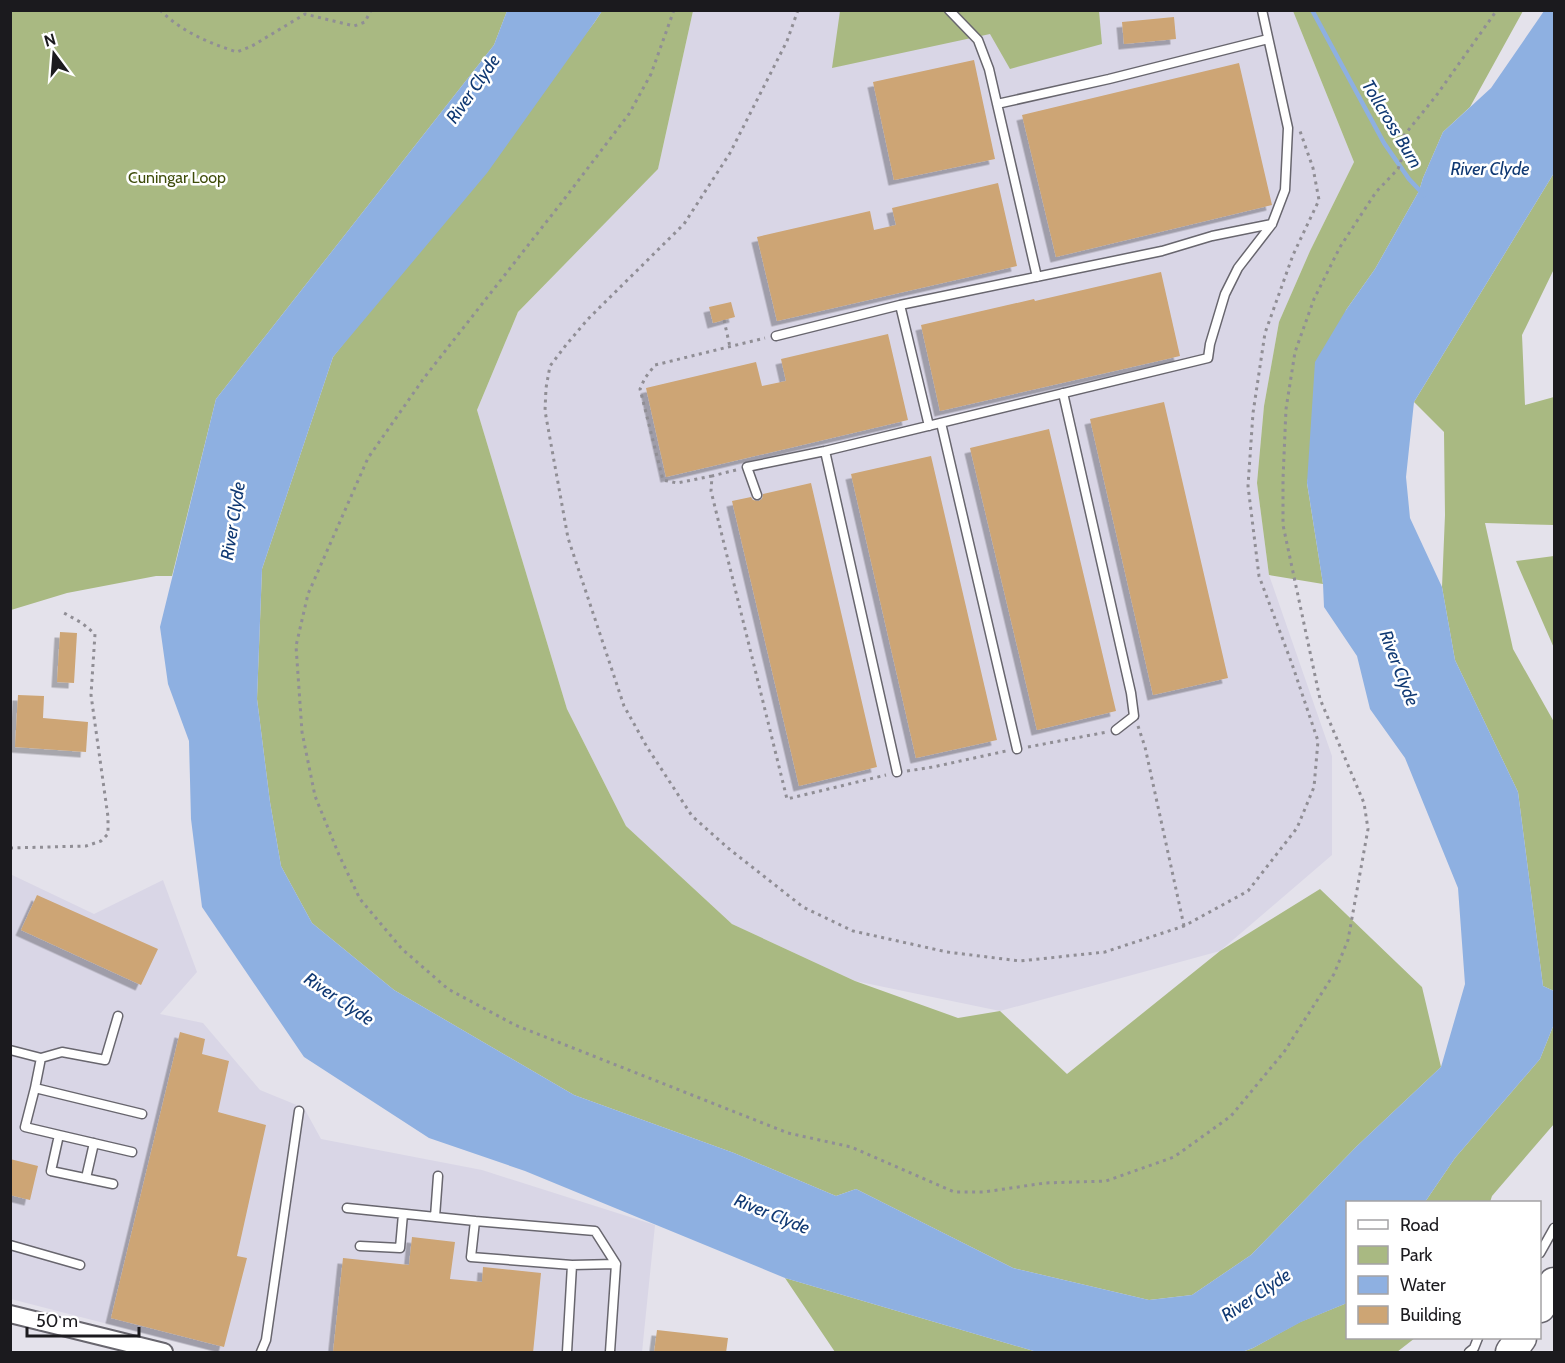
<svg xmlns="http://www.w3.org/2000/svg" width="1565" height="1363" font-family="Cabin,sans-serif">
	<defs>
		<filter id="shadow"><feDropShadow dx="-5.5" dy="5.5" stdDeviation="0" flood-color="#0004"/></filter>
	</defs>
	<rect width="100%" height="100%" fill="#e4e2eb"/>
	<!-- built -->
	<path fill="#d9d6e6" d="M693,11H1293L1354,162L1310,251L1279,322L1264,406L1257,483L1269,575L1332,756V855L1220,951L1000,1011L855,981L732,924L626,826L567,709L477,410L518,312L658,169Z
		M10,874L94,914L163,880L197,972L160,1014L203,1023L260,1090L304,1108L321,1139L482,1170L655,1225L642,1352H216L11,1299Z"/>
	<!-- green -->
	<path fill="#a9b982" d="M11,11H507L494,45L216,399L172,576H156L67,593L11,610Z
		M602,11H693L658,169L518,312L477,410L567,709L626,826L732,924L855,981L958,1018L1000,1011L1067,1074L1220,951L1320,889L1422,987L1441,1067L1357,1146L1251,1255L1192,1295L1149,1300L1013,1268L856,1189L836,1196L734,1153L574,1095L394,990L312,923L281,866L270,802L257,699L262,569L333,357L594,23Z
		M840,11H1099L1102,44L1010,69L990,34L832,68Z
		M1293,11H1523L1470,107L1443,132L1423,178L1419,191L1375,269L1346,310L1307,483L1323,584L1269,575L1257,483L1264,406L1279,322L1310,251L1354,162Z
		M1554,173V269L1522,335L1525,405L1554,397V525L1485,523L1513,649L1554,722V991L1543,986L1518,792L1455,660L1442,587L1445,515L1444,432L1414,402Z
		M1554,556V648L1516,561Z
		M1554,1024V1124L1492,1196L1490,1202H1425L1455,1158L1540,1059Z
		M785,1278L1037,1352H835Z
		M1347,1303L1348,1338H1415L1397,1352H1242L1253,1348L1300,1322Z"/>
	<!-- water -->
	<path fill="#8eb0e1" d="M507,11H602L594,23L487,173L333,357L262,569L257,699L270,802L281,866L312,923L394,990L574,1095L734,1153L836,1196L856,1189L1013,1268L1149,1300L1192,1295L1251,1255L1357,1146L1441,1067L1465,984L1458,888L1405,758L1370,709L1357,656L1324,607L1323,584L1307,483L1315,362L1346,310L1375,269L1419,191L1423,178L1443,132L1491,88L1544,11H1554V173L1414,402L1406,477L1410,518L1442,587L1455,660L1518,792L1543,986L1554,991V1024L1540,1059L1455,1158L1425,1202H1348L1347,1303L1301,1322L1253,1348L1242,1352H1037L785,1278L525,1171L429,1138L304,1057L202,907L191,819L189,741L168,684L160,627L216,399L494,45Z"/>
	<g fill="none" stroke-linecap="round" stroke-linejoin="round">
		<!-- stream -->
		<path stroke="#8eb0e1" stroke-width="4.5" d="M1312,10L1384,143L1409,179L1424,195"/>
	</g>
	<!-- building -->
	<path fill="#cda574" filter="url(#shadow)" d="M1174,17L1176,39L1124,44L1122,22Z
		M974,60L995,159L894,180L873,82Z
		M1239,63L1272,205L1056,257L1022,115Z
		M998,183L1017,266L777,321L757,237L870,211L874,230L896,225L892,208Z
		M1161,272L1180,356L940,411L921,325L1034,299L1035,301Z
		M731,302L735,317L713,323L709,307Z
		M888,334L908,420L666,477L646,388L756,362L762,386L786,381L781,359Z
		M1164,402L1228,678L1153,695L1090,419Z
		M1049,429L1116,711L1037,730L970,448Z
		M931,456L997,740L916,758L851,474Z
		M811,483L877,767L799,786L732,501L751,497L753,500L759,501L762,499L763,494Z
		M60,632L77,633L74,683L57,682Z
		M18,695L44,696L43,718L88,722L86,752L15,747Z
		M37,895L158,949L141,985L21,930Z
		M180,1032L205,1039L202,1054L229,1061L218,1112L266,1125L237,1256L247,1258L224,1347L111,1318Z
		M10,1159L38,1166L30,1200L10,1195Z
		M412,1237L455,1242L450,1279L482,1282L483,1267L541,1273L533,1353H333L343,1258L409,1265Z
		M657,1330L728,1338L726,1353H654Z"/>
	<g fill="none" stroke-linecap="round" stroke-linejoin="round">
		<!-- service casing -->
		<g stroke="#68666e" stroke-width="11">
			<path id="service" d="M949,10L978,40L989,69L1037,277
				M997,104L1109,79L1268,39
				M900,305L929,426
				M776,336L900,305L1162,251L1212,236L1272,224
				M1063,393L1131,693L1134,716L1116,730
				M941,423L1017,749
				M825,451L897,772
				M757,495L747,467L825,451L1208,358L1210,344L1225,294L1238,268L1272,224L1285,190L1288,128L1262,10
				M10,1050L41,1058L35,1088L142,1114
				M41,1058L62,1052L105,1060L118,1016
				M35,1088L25,1127L59,1135L51,1171L113,1184
				M59,1135L132,1152
				M86,1178L94,1143
				M347,1208L475,1221L471,1257L572,1265L567,1352
				M435,1217L438,1176
				M475,1221L595,1231L616,1264
				M10,1245L80,1265
				M360,1246L400,1248L403,1214
				M1540,1253L1554,1228
				M572,1265L616,1264L610,1352
				M261,1352L266,1340L299,1111
				M1469,1352L1474,1348L1478,1338"/>
		</g>
		<!-- minor casing -->
		<g stroke="#68666e" stroke-width="20">
			<path id="minor" d="M10,1314L164,1352"/>
		</g>
		<!-- motorway casing -->
		<g stroke="#68666e" stroke-width="33">
			<path id="motorway" d="M1540,1307L1554,1283
				M1511,1352L1521,1338"/>
		</g>
		<!-- path -->
		<path stroke="#908e95" stroke-width="3" stroke-dasharray="3 4.5" stroke-linecap="butt" d="M160,10C182,32 209,43 237,52L252,46L305,14L354,26L365,22L371,10
			M674,10L651,74L629,114L562,202L424,378L368,458L308,594L296,646L302,732L315,796L339,855L360,899L402,949L448,989L515,1025L788,1133L851,1147L954,1192H984L1045,1183L1106,1181L1174,1157L1231,1116L1284,1052L1334,974L1348,940L1368,829L1364,803L1320,699L1283,525V479L1286,409L1295,352L1314,299L1340,247L1376,192L1398,169L1403,155L1397,144L1436,96L1497,10
			M798,10L787,41L730,153L684,224L588,319L566,345L550,366L546,388L545,411L568,538L624,706L647,747L692,816L728,848L803,907L853,931L947,952L1020,961L1105,952L1184,926L1248,891L1297,828L1314,787L1318,741L1292,664L1259,576L1248,486L1253,413L1265,333L1293,255L1319,200L1313,168L1300,131
			M724,320L730,347
			M736,470L712,476L711,491L787,799L886,775
			M712,476L677,483L663,480L640,389L645,378L655,365L765,338
			M1138,726L1145,747L1184,926
			M1028,747L1107,732
			M907,771L933,767L1006,751
			M10,848L86,846L101,841L108,834V817L91,695L95,634L82,623L64,613"/>
		<!-- service -->
		<use href="#service" stroke="#fff" stroke-width="8"/>
		<!-- minor -->
		<use href="#minor" stroke="#fff" stroke-width="16"/>
		<!-- motorway -->
		<use href="#motorway" stroke="#fff" stroke-width="30"/>
	</g>
	<g text-anchor="middle" stroke-width="5" stroke-linejoin="round" paint-order="stroke">
		<!-- park labels -->
		<g font-size="16" fill="#3e4c0a" stroke="#fff">
			<text x="177" y="183">Cuningar Loop</text>
		</g>
		<!-- water labels -->
		<g font-size="18" font-style="italic" fill="#103973" stroke="#fff">
			<text transform="translate(473 89) rotate(-55)" y="6">River Clyde</text>
			<text transform="translate(1392 124) rotate(59)" y="6">Tollcross Burn</text>
			<text x="1490" y="175">River Clyde</text>
			<text transform="translate(233 521) rotate(-81)" y="6">River Clyde</text>
			<text transform="translate(1399 668) rotate(69)" y="6">River Clyde</text>
			<text transform="translate(339 999) rotate(34)" y="6">River Clyde</text>
			<text transform="translate(772 1214) rotate(22)" y="6">River Clyde</text>
			<text transform="translate(1256 1295) rotate(-34)" y="6">River Clyde</text>
		</g>
	</g>
	<!-- border -->
	<rect width="1565" height="1363" fill="none" stroke="#1b1a1e" stroke-width="24"/>
	<!-- legend -->
	<rect x="1346" y="1201" width="195" height="138" fill="#ffffff" stroke="#a4a3a5" stroke-width="1.5"/>
	<rect x="1358" y="1220" width="30" height="9" fill="#ffffff" stroke="#a4a3a5" stroke-width="1.5"/>
	<text x="1400" y="1231" font-size="18" fill="#1b1a1e">Road</text>
	<rect x="1358" y="1246" width="30" height="18" fill="#a9b982" stroke="#a4a3a5" stroke-width="1.5"/>
	<text x="1400" y="1261" font-size="18" fill="#1b1a1e">Park</text>
	<rect x="1358" y="1276" width="30" height="18" fill="#8eb0e1" stroke="#a4a3a5" stroke-width="1.5"/>
	<text x="1400" y="1291" font-size="18" fill="#1b1a1e">Water</text>
	<rect x="1358" y="1306" width="30" height="18" fill="#cda574" stroke="#a4a3a5" stroke-width="1.5"/>
	<text x="1400" y="1321" font-size="18" fill="#1b1a1e">Building</text>
	<!-- north arrow -->
	<g transform="translate(54 54) rotate(344)" stroke="#ffffff" stroke-width="4.5" paint-order="stroke">
	<path d="M0-4.5L10 22L0 15L-10 22Z" fill="#1b1a1e"/>
	<text y="-9" font-size="16" font-weight="bold" text-anchor="middle" fill="#1b1a1e">N</text>
	</g>
	<!-- scale -->
	<path d="M27 1327v9h112v-9" fill="none" stroke="#1b1a1e" stroke-width="3"/>
	<text x="36" y="1327" font-size="18" fill="#1b1a1e" stroke="#ffffff" stroke-width="4.5" paint-order="stroke">50 m</text>
</svg>
